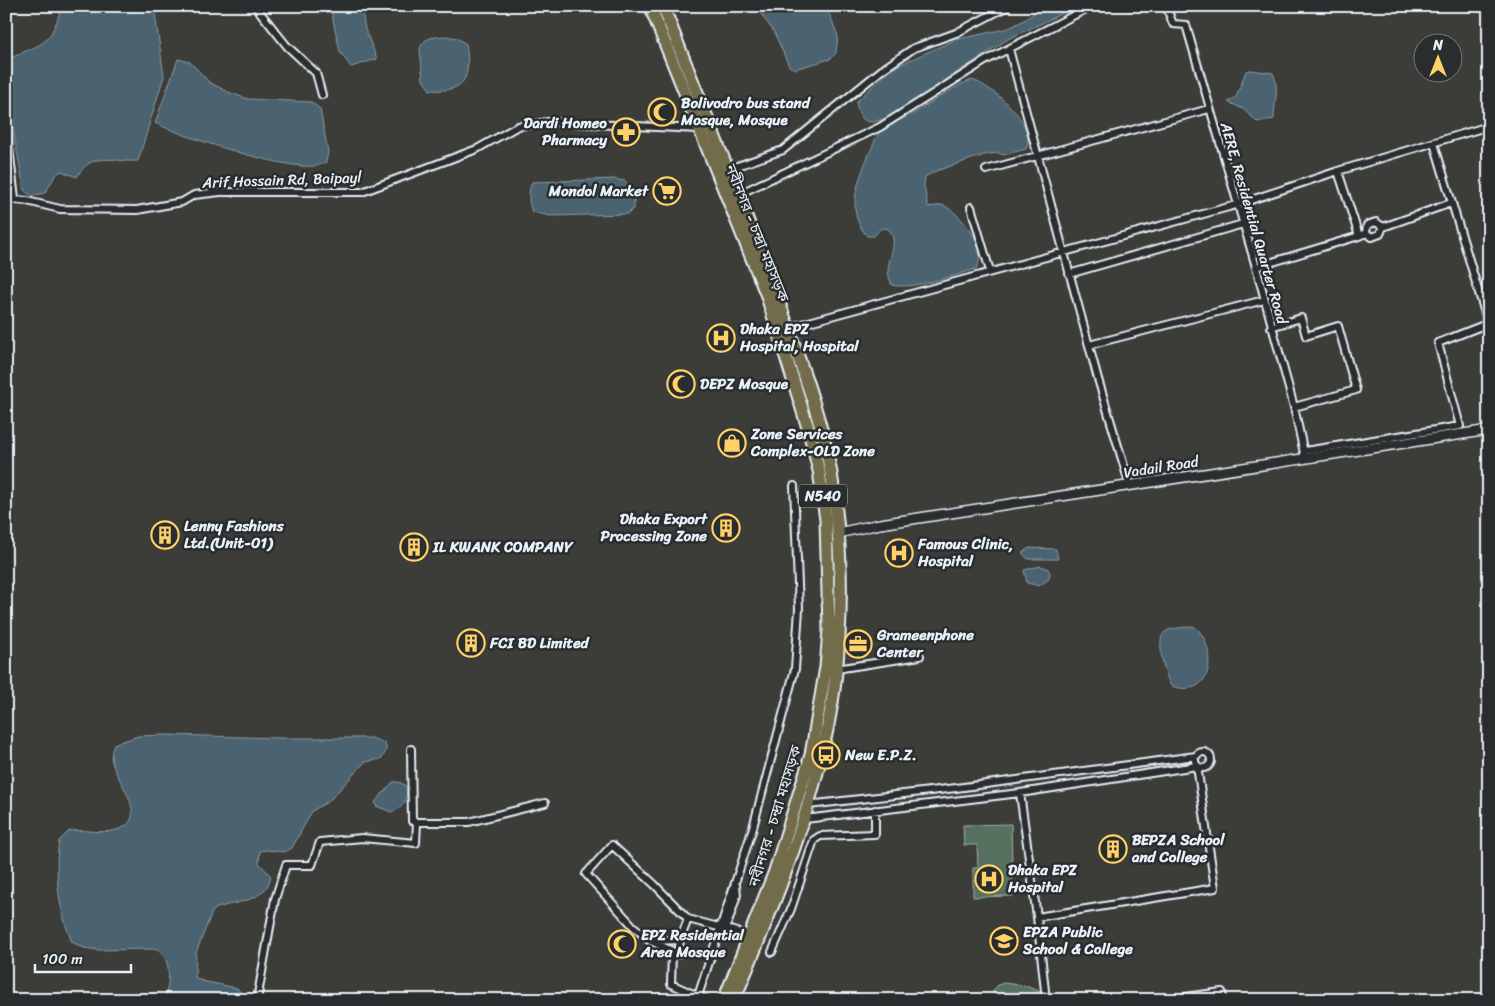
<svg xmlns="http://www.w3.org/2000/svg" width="1495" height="1006" font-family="Sriracha,'Noto Sans Bengali',sans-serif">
	<rect width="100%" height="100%" fill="#3c3c38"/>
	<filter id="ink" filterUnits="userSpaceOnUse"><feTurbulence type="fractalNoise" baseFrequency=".02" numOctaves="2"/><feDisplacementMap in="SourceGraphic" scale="10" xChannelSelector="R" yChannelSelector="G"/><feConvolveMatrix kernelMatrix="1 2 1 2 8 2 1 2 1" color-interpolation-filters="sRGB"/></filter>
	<g filter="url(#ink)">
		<!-- green -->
		<path fill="#567160" stroke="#9fb1ac" d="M1011,824L1013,896L973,897V868H978L977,845H964L963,825Z
			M1004,983L1026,986L1041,992L1042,1000H995L993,991L998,985Z"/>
		<!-- water -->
		<path fill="#4b636f" stroke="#8a9ca6" d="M62,6H154L164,76L138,161C113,163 93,149 77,177L61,171L55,176L45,193L31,196L24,190C17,147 6,105 6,61C42,40 48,52 62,6Z
			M330,6H361L365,29L377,59L351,67L340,52Z
			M755,6H826L838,36L836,53L830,59L795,69L789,66L774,32Z
			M1042,6H1078L1008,39L894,114C875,123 861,130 856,102L889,71L901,64L955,40L1009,28L1026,19Z
			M445,36L457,38L466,44C471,76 467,93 430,90L423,80L420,49C423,37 434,37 445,36Z
			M178,59L190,62L209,82L228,92L248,99L311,102L320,109L328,152L326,162C323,163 319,166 315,166C286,170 183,137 155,123Z
			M1251,70L1273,73C1280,87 1274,104 1274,119L1257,122L1243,109L1228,102L1236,97L1246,71Z
			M972,80C992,86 1039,125 1026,149L1004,155L998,153L984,155L936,171L925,177L924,185L928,207L943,205C961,214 990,247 976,269C955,275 913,290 892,285C880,261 902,249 889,229L881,228L874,236H867C845,212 858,181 869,154C873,147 874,140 879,133C888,124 901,120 912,114C932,103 951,87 972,80Z
			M614,179L625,181L634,190V208L628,214L550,216L532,212C528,201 528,192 532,182Z
			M1029,548L1056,549L1058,559H1028L1022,553Z
			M1040,566L1047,568L1050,572L1049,579L1039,586L1027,583L1024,570Z
			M1193,626C1214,636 1221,702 1171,686C1165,677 1155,639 1165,632C1172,627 1185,628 1193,626Z
			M166,735L281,738H371L385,743C388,750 385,754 381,759L365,762L329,801L312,811L292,848L285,852L267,850L260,851L259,863L271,876C266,902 238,901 217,908L212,912L196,953L195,977L202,981L237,988L247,1000H164C170,982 172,962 158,949L98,950L84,948L72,942C59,911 54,875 59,841L69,831C85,829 101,834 116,830C153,820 116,781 112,762C110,755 112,750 114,744L138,736Z
			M393,782H399L406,786C408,799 404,809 391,812L376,806L375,802Z"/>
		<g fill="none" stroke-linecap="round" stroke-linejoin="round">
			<!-- street casing -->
			<g stroke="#e8f1f8" stroke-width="10">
				<path id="street" d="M255,6L287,46L316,73L322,95
					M1166,6L1173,24L1186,25L1256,267L1294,407L1305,458
					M1009,49L1098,379L1130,486
					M6,123L15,199
					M1434,143L1488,323
					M726,170L783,150L883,69L914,48L956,33L1008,6
					M986,170L1209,109
					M1338,171L1359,236L1366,233L1367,225L1376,222L1383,227L1451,203
					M737,195L880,127L985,61L1092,6
					M6,199L27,201L60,209L137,210L182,202L194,195L220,192H362L477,149L518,126L549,122L699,129
					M971,207L990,271
					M1366,233L1372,237L1380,234L1383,227
					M1256,267L1359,236
					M1069,274L1243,224
					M1271,327L1301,318L1306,336L1338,326L1356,390L1294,407
					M787,328L1236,205L1338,171L1489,126
					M1089,345L1264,300
					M1305,451L1460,426L1438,343L1489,323
					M836,669L920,656
					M411,749L412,821L417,822
					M1195 760a8 8 0 1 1 16 0a8 8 0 1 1-16 0Z
					M808,805L956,788L1196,756
					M805,819L1020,793L1197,766L1215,888L1037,917L1020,793
					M736,885L737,895L726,929L750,936
					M1037,917L1046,1000
					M688,919L680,940L650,941L633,926L586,874L612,845L655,885L688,919L726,929
					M651,941L678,954L680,940
					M672,952L671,984L698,996
					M772,952L791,909L814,840L820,836L875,834V810
					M257,1000L275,899L286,865H312L320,842L362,838L416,843L417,822H469L545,803
					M708,1000L698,996L752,831L795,669L799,609L794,486
					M1163,1000L1222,992L1223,1000"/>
			</g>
			<!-- secondary casing -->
			<g stroke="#e8f1f8" stroke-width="12">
				<path id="secondary" d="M838,533L880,524L1489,430"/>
			</g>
			<!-- highway casing -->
			<g stroke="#e8f1f8" stroke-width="15">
				<path id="highway" d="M650,6L767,296L809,431L819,471L826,520L829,630L826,667L811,755L775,871L724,1000
					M663,6C702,107 744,207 781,308C800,362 821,417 831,473C842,541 843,614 835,682C821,792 777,898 734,1000"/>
			</g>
			<!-- street -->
			<use href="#street" stroke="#2a2d2e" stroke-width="6"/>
			<!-- secondary -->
			<use href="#secondary" stroke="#2a2d2e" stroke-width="9"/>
			<!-- highway -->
			<use href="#highway" stroke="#726c4b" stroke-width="11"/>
		</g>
	</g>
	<!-- icons -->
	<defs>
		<g id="mosque-ring" transform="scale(1.4375)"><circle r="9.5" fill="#2a2d2e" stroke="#ffd166" stroke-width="1.5"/><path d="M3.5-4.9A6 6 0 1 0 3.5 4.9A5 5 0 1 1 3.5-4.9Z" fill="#ffd166"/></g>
		<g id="pharmacy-ring" transform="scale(1.4375)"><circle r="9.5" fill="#2a2d2e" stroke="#ffd166" stroke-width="1.5"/><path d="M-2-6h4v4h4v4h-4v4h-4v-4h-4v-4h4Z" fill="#ffd166"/></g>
		<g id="supermarket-ring" transform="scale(1.4375)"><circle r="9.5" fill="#2a2d2e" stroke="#ffd166" stroke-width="1.5"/><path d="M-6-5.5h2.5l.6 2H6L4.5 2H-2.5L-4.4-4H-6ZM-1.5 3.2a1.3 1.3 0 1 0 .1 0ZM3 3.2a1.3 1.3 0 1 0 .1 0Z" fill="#ffd166"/></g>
		<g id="hospital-ring" transform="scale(1.4375)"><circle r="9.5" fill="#2a2d2e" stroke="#ffd166" stroke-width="1.5"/><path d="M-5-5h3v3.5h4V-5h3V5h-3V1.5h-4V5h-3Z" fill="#ffd166"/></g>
		<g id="shop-ring" transform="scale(1.4375)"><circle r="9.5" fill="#2a2d2e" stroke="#ffd166" stroke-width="1.5"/><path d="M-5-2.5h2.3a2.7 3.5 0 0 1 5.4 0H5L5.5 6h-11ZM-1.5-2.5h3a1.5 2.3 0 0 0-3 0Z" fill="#ffd166"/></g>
		<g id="building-ring" transform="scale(1.4375)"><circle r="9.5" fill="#2a2d2e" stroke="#ffd166" stroke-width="1.5"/><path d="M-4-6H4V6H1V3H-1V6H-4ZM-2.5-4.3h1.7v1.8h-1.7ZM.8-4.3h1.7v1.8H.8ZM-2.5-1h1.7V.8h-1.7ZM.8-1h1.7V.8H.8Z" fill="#ffd166"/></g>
		<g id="office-ring" transform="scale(1.4375)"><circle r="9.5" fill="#2a2d2e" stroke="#ffd166" stroke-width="1.5"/><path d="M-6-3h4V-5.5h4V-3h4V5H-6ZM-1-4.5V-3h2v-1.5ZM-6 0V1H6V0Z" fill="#ffd166"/></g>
		<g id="bus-ring" transform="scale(1.4375)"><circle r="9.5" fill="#2a2d2e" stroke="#ffd166" stroke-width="1.5"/><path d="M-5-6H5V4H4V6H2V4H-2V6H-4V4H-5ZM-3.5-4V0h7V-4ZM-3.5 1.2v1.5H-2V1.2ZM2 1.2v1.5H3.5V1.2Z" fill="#ffd166"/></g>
		<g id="university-ring" transform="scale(1.4375)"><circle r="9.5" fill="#2a2d2e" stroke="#ffd166" stroke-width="1.5"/><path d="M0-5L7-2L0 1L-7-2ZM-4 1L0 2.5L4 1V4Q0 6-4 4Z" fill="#ffd166"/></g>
	</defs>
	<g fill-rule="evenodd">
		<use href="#mosque-ring" x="662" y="112"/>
		<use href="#pharmacy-ring" x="626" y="132"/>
		<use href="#supermarket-ring" x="667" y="191"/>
		<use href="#hospital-ring" x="721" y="338"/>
		<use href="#mosque-ring" x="681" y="384"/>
		<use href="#shop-ring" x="732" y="443"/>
		<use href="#building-ring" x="726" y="528"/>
		<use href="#building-ring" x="165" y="535"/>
		<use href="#building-ring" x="414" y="547"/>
		<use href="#hospital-ring" x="899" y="553"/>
		<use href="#building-ring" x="471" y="643"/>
		<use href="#office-ring" x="858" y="644"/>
		<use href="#bus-ring" x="826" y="755"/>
		<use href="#building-ring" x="1113" y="849"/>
		<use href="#hospital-ring" x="989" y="879"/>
		<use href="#university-ring" x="1004" y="941"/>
		<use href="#mosque-ring" x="622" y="944"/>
	</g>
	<g text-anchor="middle" stroke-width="5" stroke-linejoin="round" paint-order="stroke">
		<!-- shield labels -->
		<rect fill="#2a2d2e" stroke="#afb6bb" stroke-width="1" x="799" y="484.5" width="48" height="23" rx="4"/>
		<g font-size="14" font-weight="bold" fill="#e8f1f8">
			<text x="823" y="501">N540</text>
		</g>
		<!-- poi labels -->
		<g font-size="15" font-weight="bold" fill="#e8f1f8" stroke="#2a2d2e" text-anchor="start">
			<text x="681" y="108">Bolivodro bus stand<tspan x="681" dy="17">Mosque, Mosque</tspan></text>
			<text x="607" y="128" text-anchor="end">Dardi Homeo<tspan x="607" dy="17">Pharmacy</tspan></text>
			<text x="648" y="196" text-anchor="end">Mondol Market</text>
			<text x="740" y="334">Dhaka EPZ<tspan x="740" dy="17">Hospital, Hospital</tspan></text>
			<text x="700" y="389">DEPZ Mosque</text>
			<text x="751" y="439">Zone Services<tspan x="751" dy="17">Complex-OLD Zone</tspan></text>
			<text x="707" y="524" text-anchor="end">Dhaka Export<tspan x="707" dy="17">Processing Zone</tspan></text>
			<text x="184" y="531">Lenny Fashions<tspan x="184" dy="17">Ltd.(Unit-01)</tspan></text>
			<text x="918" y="549">Famous Clinic,<tspan x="918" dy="17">Hospital</tspan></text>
			<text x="433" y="552">IL KWANK COMPANY</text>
			<text x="877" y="640">Grameenphone<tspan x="877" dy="17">Center</tspan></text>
			<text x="490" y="648">FCI BD Limited</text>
			<text x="845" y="760">New E.P.Z.</text>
			<text x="1132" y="845">BEPZA School<tspan x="1132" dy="17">and College</tspan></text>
			<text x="1008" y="875">Dhaka EPZ<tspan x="1008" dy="17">Hospital</tspan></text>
			<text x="1023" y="937">EPZA Public<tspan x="1023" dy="17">School &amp; College</tspan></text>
			<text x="641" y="940">EPZ Residential<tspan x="641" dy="17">Area Mosque</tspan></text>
		</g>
		<!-- street labels -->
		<g font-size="15" fill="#e8f1f8" stroke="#2a2d2e">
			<text transform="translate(282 180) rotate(-2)" y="5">Arif Hossain Rd, Baipayl</text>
			<text transform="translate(1254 223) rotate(74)" y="5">AERE, Residential Quarter Road</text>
			<text transform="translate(757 233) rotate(68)" y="5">নবীনগর - চন্দ্রা মহাসড়ক</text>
			<text transform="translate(1161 467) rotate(-9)" y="5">Vadail Road</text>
			<text transform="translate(775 816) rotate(-73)" y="5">নবীনগর - চন্দ্রা মহাসড়ক</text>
		</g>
	</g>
	<!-- margin -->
	<rect width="1495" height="1006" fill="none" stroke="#2a2d2e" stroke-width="25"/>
	<rect x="12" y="12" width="1470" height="981" fill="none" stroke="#e8f1f8" stroke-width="2" filter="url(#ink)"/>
	<!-- north arrow -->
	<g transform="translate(1438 58)"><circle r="24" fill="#2a2d2e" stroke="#767b7f"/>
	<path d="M0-4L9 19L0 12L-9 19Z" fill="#ffd166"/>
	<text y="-8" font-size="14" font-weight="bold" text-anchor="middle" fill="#e8f1f8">N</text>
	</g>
	<!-- scale -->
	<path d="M35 964v8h96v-8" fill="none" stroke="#e8f1f8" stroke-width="2.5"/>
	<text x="42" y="964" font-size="15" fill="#e8f1f8" stroke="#2a2d2e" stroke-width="4" paint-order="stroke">100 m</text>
</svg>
